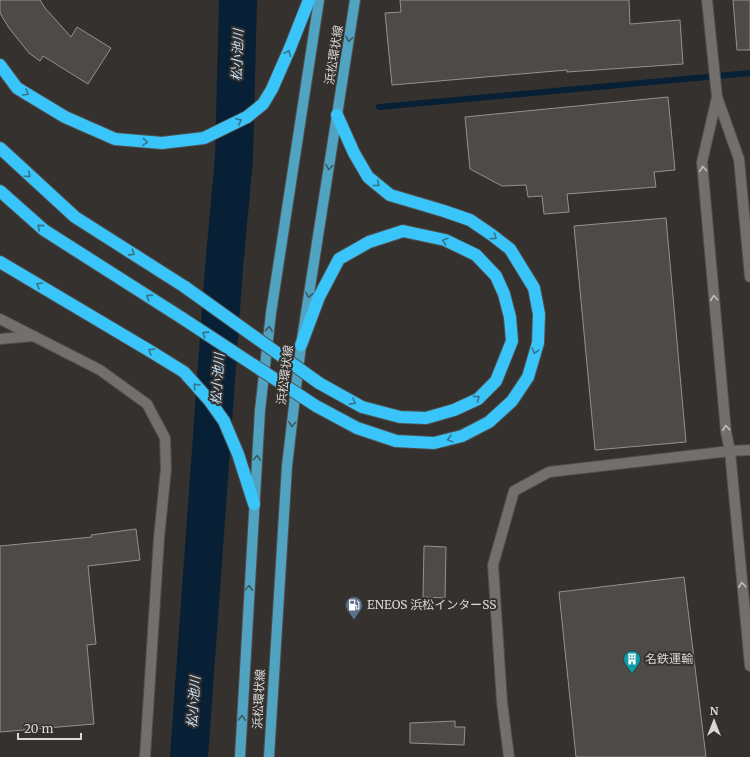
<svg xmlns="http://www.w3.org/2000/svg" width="750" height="757" font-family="Merriweather,'Noto Sans JP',serif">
	<rect width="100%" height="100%" fill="#34312f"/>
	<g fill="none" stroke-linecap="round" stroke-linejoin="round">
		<!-- stream -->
		<path stroke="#072035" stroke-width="6" d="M379,107L750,73"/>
		<!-- river -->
		<path stroke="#072035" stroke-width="38" d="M189,757L224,268L234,158L238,0"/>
	</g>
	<!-- building -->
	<path fill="#4e4a48" stroke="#95918e" d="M0,0H40L45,8L71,37L77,27L111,48L88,84L43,56L40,61L29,53L9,28L0,13Z
		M400,0H629L630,24L680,20L683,64L567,72V70L392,85L385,13L401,12Z
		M733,0H750V50H737Z
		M668,97L675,170L654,172L656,187L567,194L569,212L544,214L542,196L528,197L526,185L502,186L470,169L465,117Z
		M666,218L686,442L595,450L574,226Z
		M136,529L140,560L88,566L96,644L87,645L94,724L0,732V546L92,537L91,535Z
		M424,546L446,547L445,598L423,597Z
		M684,577L706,757H576L559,592Z
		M455,721V727H465L464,745L410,743V723Z"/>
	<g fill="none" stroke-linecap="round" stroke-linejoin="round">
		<!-- minor casing -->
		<g stroke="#514e4c" stroke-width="12">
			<path id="minor" d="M707,0L717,97L739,159L750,277
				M717,97L702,162L726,432L730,451L750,666
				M0,319L100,370L147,404L165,438L166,469L159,538L145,757
				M0,339L34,336
				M509,757L502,702L493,565L514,491L549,472L730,451L750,450"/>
		</g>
		<!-- major casing -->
		<g stroke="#514e4c" stroke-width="12">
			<path id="major" d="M240,757L260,410L271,313L319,0
				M269,757L287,466L301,345L355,0"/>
		</g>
		<!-- highway casing -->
		<g stroke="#514e4c" stroke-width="14">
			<path id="highway" d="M0,65L17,88L65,117L115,139L162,143L204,138L247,117L263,104L272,89L290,48L309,0
				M337,115L354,153L368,177L390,195L444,211L470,220L492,235L510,249L534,288L539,314L538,343L528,377L512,401L489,422L462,436L434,443L396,441L357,428
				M0,148L75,217L185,287
				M0,191L44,230L182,318
				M0,262L150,351L184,372L209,400L224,421L238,454L254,504
				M301,345L319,297L339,259L369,242L403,231L445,240L476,255L496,276L504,294L510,317L512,341L496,381L478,399L454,410L426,418L400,417L362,407L319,383"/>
		</g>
		<!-- minor -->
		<use href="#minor" stroke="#736f6c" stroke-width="10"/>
		<!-- major -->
		<use href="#major" stroke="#50a3c1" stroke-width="10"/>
		<!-- highway -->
		<use href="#highway" stroke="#39c5fa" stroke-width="12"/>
		<!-- highway-bridge casing -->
		<g stroke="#514e4c" stroke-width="14" stroke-linecap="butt">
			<path id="highway-bridge" d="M185,287L319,383
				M182,318L316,406L357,428"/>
		</g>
		<!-- highway-bridge -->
		<use href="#highway-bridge" stroke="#39c5fa" stroke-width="12"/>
	</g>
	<!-- one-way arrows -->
	<defs><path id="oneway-chevron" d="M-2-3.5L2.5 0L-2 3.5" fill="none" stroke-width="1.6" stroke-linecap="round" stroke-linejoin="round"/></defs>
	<g stroke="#3e5962">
		<use href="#oneway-chevron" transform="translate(349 39) rotate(99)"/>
		<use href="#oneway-chevron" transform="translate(329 167) rotate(99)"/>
		<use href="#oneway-chevron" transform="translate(309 295) rotate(99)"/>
		<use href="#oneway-chevron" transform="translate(269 329) rotate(-84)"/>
		<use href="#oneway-chevron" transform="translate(292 424) rotate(96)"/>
		<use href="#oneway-chevron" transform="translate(257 458) rotate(-86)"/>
		<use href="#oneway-chevron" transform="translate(249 588) rotate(-87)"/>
		<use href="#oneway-chevron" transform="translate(242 718) rotate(-87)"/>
	</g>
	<g stroke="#36748a">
		<use href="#oneway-chevron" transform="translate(288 53) rotate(-66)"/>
		<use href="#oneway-chevron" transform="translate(26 93) rotate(31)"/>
		<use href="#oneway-chevron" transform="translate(239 121) rotate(-25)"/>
		<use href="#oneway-chevron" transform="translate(145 142) rotate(5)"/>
		<use href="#oneway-chevron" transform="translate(28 175) rotate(42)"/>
		<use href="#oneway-chevron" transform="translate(377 184) rotate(39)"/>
		<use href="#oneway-chevron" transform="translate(40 227) rotate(-139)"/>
		<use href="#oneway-chevron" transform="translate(494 237) rotate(37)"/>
		<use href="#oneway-chevron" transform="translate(445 241) rotate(-161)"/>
		<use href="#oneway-chevron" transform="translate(132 253) rotate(33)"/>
		<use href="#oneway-chevron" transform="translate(39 285) rotate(-150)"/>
		<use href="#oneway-chevron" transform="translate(149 297) rotate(-147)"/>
		<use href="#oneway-chevron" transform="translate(205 334) rotate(-147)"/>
		<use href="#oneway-chevron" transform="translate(151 351) rotate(-148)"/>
		<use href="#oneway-chevron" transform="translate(535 351) rotate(106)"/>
		<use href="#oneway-chevron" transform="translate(196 386) rotate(-133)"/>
		<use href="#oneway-chevron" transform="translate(477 398) rotate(-36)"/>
		<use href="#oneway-chevron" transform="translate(353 402) rotate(29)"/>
		<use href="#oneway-chevron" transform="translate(450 439) rotate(165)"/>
	</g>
	<g stroke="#c0bebc">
		<use href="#oneway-chevron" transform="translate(703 169) rotate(-95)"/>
		<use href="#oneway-chevron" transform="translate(714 298) rotate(-95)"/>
		<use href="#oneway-chevron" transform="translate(726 428) rotate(-96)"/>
		<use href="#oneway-chevron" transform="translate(742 585) rotate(-95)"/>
	</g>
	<!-- icons -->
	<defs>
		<g id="fuel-pin" transform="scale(0.9)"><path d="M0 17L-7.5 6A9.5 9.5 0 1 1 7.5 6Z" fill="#5c6f8a" stroke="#34312f"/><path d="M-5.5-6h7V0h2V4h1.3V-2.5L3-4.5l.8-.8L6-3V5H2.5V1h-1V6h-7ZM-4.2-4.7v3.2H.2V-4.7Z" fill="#fff"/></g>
		<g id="building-pin" transform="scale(0.9)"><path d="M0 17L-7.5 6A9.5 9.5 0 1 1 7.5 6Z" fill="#0f9aa8" stroke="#34312f"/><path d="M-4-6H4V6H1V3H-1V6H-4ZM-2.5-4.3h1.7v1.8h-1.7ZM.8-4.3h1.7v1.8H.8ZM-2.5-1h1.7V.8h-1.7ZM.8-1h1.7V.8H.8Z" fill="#fff"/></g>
	</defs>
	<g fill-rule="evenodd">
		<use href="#fuel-pin" x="354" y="605"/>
		<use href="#building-pin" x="632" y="659"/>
	</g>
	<g text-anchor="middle" stroke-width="4" stroke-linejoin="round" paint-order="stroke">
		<!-- street labels -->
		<g font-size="12" fill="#dad8d6" stroke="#34312f">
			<text transform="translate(334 55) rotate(-81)" y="4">浜松環状線</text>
			<text transform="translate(285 375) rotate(-83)" y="4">浜松環状線</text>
			<text transform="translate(259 699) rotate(-87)" y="4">浜松環状線</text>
		</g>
		<!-- poi labels -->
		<g font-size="12" fill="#dad8d6" stroke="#34312f" text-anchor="start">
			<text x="367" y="609">ENEOS 浜松インターSS</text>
			<text x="645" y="663">名鉄運輸</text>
		</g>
		<!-- water labels -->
		<g font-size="13" font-style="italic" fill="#c5e1fa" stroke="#34312f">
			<text transform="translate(237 55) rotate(-88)" y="5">松小池川</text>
			<text transform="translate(217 379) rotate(-86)" y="5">松小池川</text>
			<text transform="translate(193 702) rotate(-86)" y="5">松小池川</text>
		</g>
	</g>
	<!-- north arrow -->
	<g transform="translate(714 721)" stroke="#34312f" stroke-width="3" paint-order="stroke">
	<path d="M0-3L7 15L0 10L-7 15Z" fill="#dad8d6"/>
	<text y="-6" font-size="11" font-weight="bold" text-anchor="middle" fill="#dad8d6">N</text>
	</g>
	<!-- scale -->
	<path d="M18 733v6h63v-6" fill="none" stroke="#dad8d6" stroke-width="2"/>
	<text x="24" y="733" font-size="12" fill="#dad8d6" stroke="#34312f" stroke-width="3" paint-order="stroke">20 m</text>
</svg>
